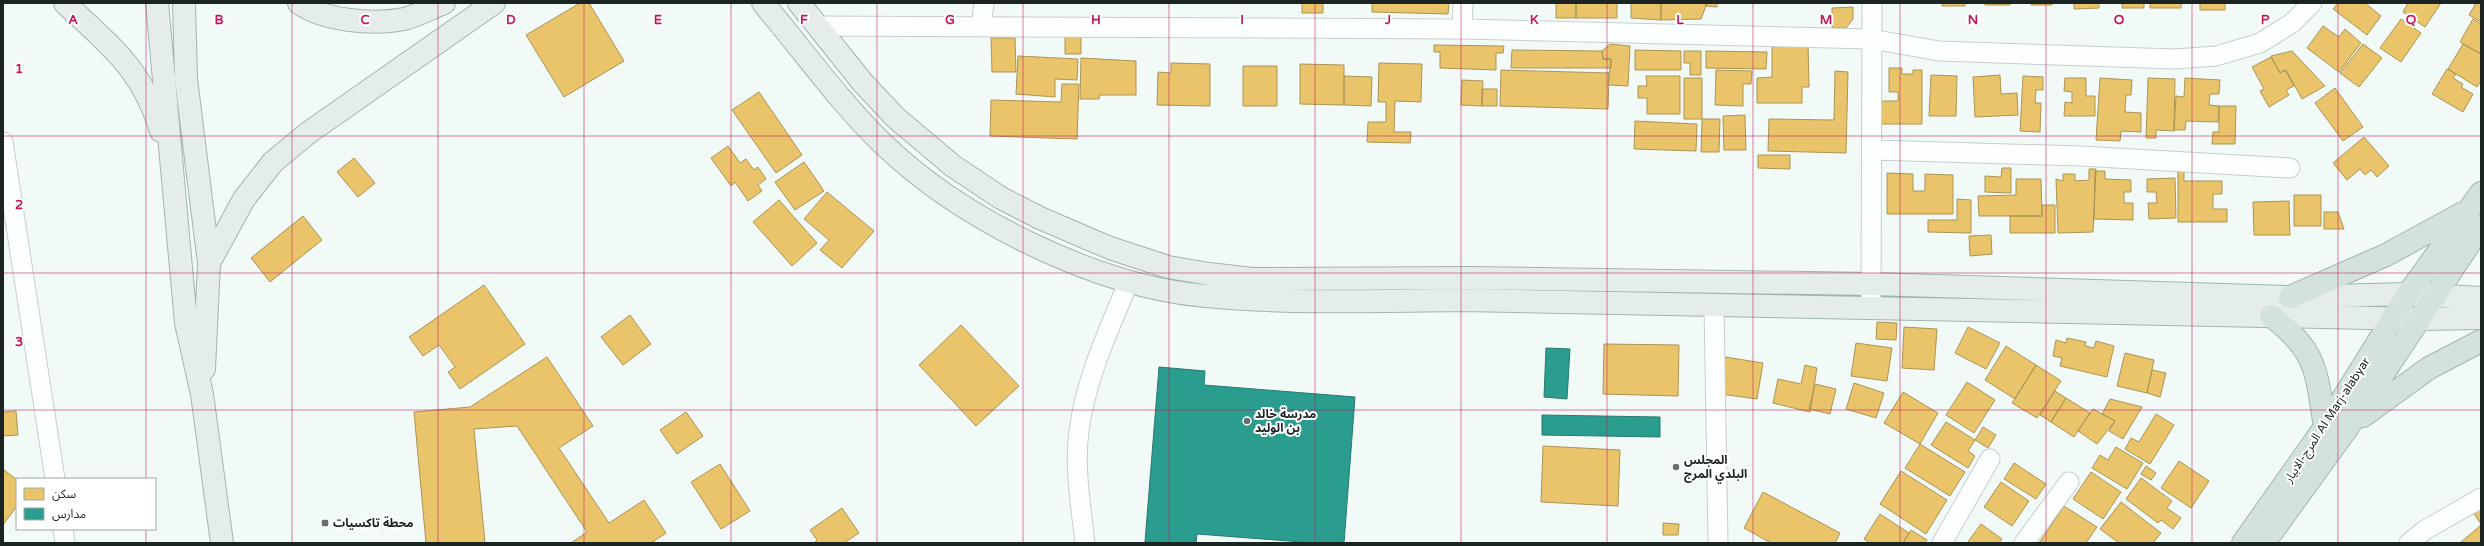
<svg xmlns="http://www.w3.org/2000/svg" width="2484" height="546" font-family="'Varela Round','Noto Sans Arabic',sans-serif">
	<rect width="100%" height="100%" fill="#f2faf8"/>
	<!-- homes -->
	<path fill="#e9c46a" stroke="#ab9454" d="M580,3H589L624,61L564,97L526,35Z
		M1302,3H1323V13H1302Z
		M1372,3H1449L1448,14L1372,12Z
		M1556,3H1576V18H1556Z
		M1576,3H1617V18H1576Z
		M1631,3H1661V20L1631,18Z
		M1661,3H1706V6L1701,19L1661,20Z
		M1706,3H1717V7L1706,6Z
		M1942,3H1965V6H1942Z
		M1985,3H2010V5H1985Z
		M2031,3H2052V5H2031Z
		M2074,3H2099V8L2074,9Z
		M2122,3H2144V8H2122Z
		M2150,3H2181V8H2150Z
		M2200,3H2225V10H2200Z
		M2338,3H2365L2381,16L2367,35L2333,9Z
		M2408,3H2441L2425,27L2403,12Z
		M2476,3H2481V22L2469,15Z
		M1853,7V19L1846,28H1832V8Z
		M2401,19L2421,33L2401,62L2380,48Z
		M2473,19L2481,24V54L2460,42Z
		M2323,26L2339,37L2345,29L2361,43L2339,72L2307,48Z
		M1065,33L1081,34V54H1065Z
		M991,38H1015L1016,72H992Z
		M1610,44L1630,46L1628,86L1608,85L1611,59H1603L1602,51Z
		M1772,44H1808L1809,87H1802V103H1757V78L1772,77Z
		M2363,44L2382,58L2359,87L2340,73Z
		M2463,44L2481,54V81L2477,87L2448,69Z
		M1434,45L1504,46L1503,53H1496V70L1440,68V52H1434Z
		M1512,50L1602,51L1603,59H1611V68H1511Z
		M1635,50L1681,51V70H1635Z
		M1684,51H1701V75H1690V63H1684Z
		M1706,51L1767,52L1766,69L1706,68Z
		M2292,51L2325,86L2302,99L2286,70L2280,73L2271,56Z
		M1018,56L1078,59L1077,80L1055,79V97L1016,94Z
		M2271,57L2280,73L2285,70L2294,86L2286,90L2289,95L2269,107L2260,91L2264,89L2252,67Z
		M1081,58L1136,61V95H1100L1099,99H1080Z
		M1171,63L1210,64V106L1157,105L1158,72L1171,73Z
		M1379,63L1422,64L1421,102L1395,101L1394,132H1411L1410,143L1367,142L1368,122H1386V102H1378Z
		M1300,64L1344,65V105L1300,104Z
		M1243,66H1277V106H1243Z
		M1889,68H1902V74H1913V70H1922V124H1881V101H1898V92H1889Z
		M2447,69L2456,74L2453,78L2463,84L2461,87L2473,94L2463,112L2432,94Z
		M1501,70L1609,73L1608,109L1500,106Z
		M1716,70L1752,71L1751,84H1743V106L1715,105Z
		M1835,71L1848,72L1846,153L1768,151L1769,119L1834,120Z
		M1931,75L1957,76L1956,116H1929Z
		M2000,75L2001,94L2017,93L2018,115L1975,117L1973,77Z
		M1344,76L1372,77L1371,106L1344,105Z
		M1646,76H1680V114H1647V98H1638V86H1647Z
		M2023,76L2043,77V90H2036L2035,103H2041L2040,132L2020,131Z
		M1684,78H1702V119H1684Z
		M2065,78H2086V96H2095V116H2064L2065,102L2072,103V92L2064,91Z
		M2100,78L2132,80L2131,95H2126L2125,112L2141,113V132L2121,131L2120,141L2096,140Z
		M2148,78L2175,79L2174,131L2156,130V138H2146Z
		M2185,78L2220,80L2219,94H2210L2209,105L2219,106L2218,122L2186,121L2185,130H2174L2176,96L2184,97Z
		M1462,80L1483,81L1482,106L1461,105Z
		M1062,84H1079L1077,139L990,136L991,100L1061,102Z
		M2335,88L2363,127L2343,141L2315,103Z
		M1482,89H1497V106H1482Z
		M759,92L802,155L776,173L732,110Z
		M2219,106H2236L2235,144H2212L2213,132H2219Z
		M1745,115L1746,150H1724L1723,116Z
		M1702,119H1720L1719,152H1701Z
		M1635,121L1697,124L1696,151L1634,149Z
		M2364,137L2389,166L2377,177L2371,170L2365,175L2360,169L2347,180L2333,163Z
		M728,146L740,163L746,159L754,170L758,167L766,179L758,185L762,191L748,201L735,182L731,186L711,158Z
		M1758,155H1790V169L1758,168Z
		M354,158L375,183L358,197L337,172Z
		M804,162L824,191L795,210L775,182Z
		M2002,168H2011V193L1985,192V176L2001,177Z
		M2089,169H2096L2093,232L2058,233L2056,179L2063,181V174H2075V181L2089,180Z
		M2095,171H2105V179L2131,180V192H2124V203H2133V220L2094,219Z
		M2178,171H2184V181H2222V194H2213V209H2227V222H2178Z
		M1887,173L1913,174V191H1925V174L1953,175V214H1887Z
		M2175,178L2176,218L2149,219L2148,203H2157L2156,192H2147V179Z
		M2016,179H2041L2042,216H1979L1978,196L2016,195Z
		M827,192L874,231L842,268L820,250L829,240L804,219Z
		M2294,195H2321V226H2294Z
		M1957,199L1971,200V233L1928,232V220H1957Z
		M779,200L817,243L792,266L753,222Z
		M2289,201L2290,235H2254L2253,202Z
		M2042,205H2055V233H2010V216H2042Z
		M2324,212H2338L2344,229H2324Z
		M303,216L322,240L270,282L251,258Z
		M1991,235L1992,254L1970,256L1969,236Z
		M484,285L525,344L460,389L448,372L455,367L439,345L423,356L409,337Z
		M630,315L651,344L623,365L601,337Z
		M1877,322L1897,323L1896,340L1876,339Z
		M961,325L1019,386L976,426L919,365Z
		M1904,327L1937,329L1934,370L1902,368Z
		M1968,327L2000,343L1986,369L1955,353Z
		M2067,338L2086,342L2085,346L2094,348L2096,341L2114,346L2107,377L2060,366L2062,358L2053,356L2056,340L2066,343Z
		M1856,343L1892,348L1887,381L1851,376Z
		M1604,344L1679,345L1678,396L1603,394Z
		M2006,346L2036,365L2015,399L1985,380Z
		M2125,353L2154,360L2147,393L2117,386Z
		M547,357L593,426L559,448L609,523L644,500L666,533L651,543H571L587,532L517,426L474,429L485,543H426L414,412L470,407Z
		M1725,357L1763,363L1757,399L1720,394Z
		M1805,365L1817,368L1810,412L1773,403L1778,379L1801,384Z
		M2036,365L2061,381L2037,418L2012,403Z
		M2152,370L2166,373L2160,397L2147,393Z
		M1967,382L1995,400L1974,433L1946,415Z
		M1854,383L1884,393L1876,418L1846,409Z
		M1815,384L1836,389L1830,414L1809,409Z
		M2055,391L2066,398L2051,422L2040,415Z
		M1903,392L1938,413L1920,444L1884,423Z
		M2066,398L2090,413L2074,437L2051,422Z
		M2110,399L2142,407L2123,439L2109,431L2115,421L2102,414Z
		M2093,409L2115,421L2097,444L2078,431Z
		M16,411L18,435L3,436V412Z
		M686,412L703,436L677,454L660,430Z
		M2156,414L2174,425L2150,464L2125,449L2131,438L2139,442Z
		M1946,422L1975,440L1968,451L1975,456L1968,468L1931,445Z
		M1983,427L1996,435L1988,448L1975,440Z
		M1920,444L1965,472L1950,496L1905,468Z
		M1543,446L1620,450L1618,506L1541,502Z
		M2116,447L2143,463L2127,489L2092,468L2100,455L2108,460Z
		M2179,461L2209,481L2191,508L2161,488Z
		M2014,463L2046,484L2036,499L2004,479Z
		M720,464L750,511L721,529L691,482Z
		M2146,466L2156,473L2151,480L2141,474Z
		M3,469L17,480V506L3,525Z
		M1901,471L1947,500L1926,534L1880,504Z
		M2091,472L2121,492L2103,519L2073,499Z
		M2141,478L2172,501L2167,508L2181,518L2173,529L2161,520L2158,523L2126,499Z
		M2001,482L2029,501L2012,526L1984,507Z
		M1763,492L1840,533L1835,543H1771L1744,528Z
		M2121,502L2161,533L2153,543H2119L2100,529Z
		M2064,506L2097,527L2086,543H2039Z
		M2481,506V524L2472,511Z
		M842,508L859,533L844,543H814L817,540L810,530Z
		M1880,514L1909,533L1903,543H1870L1864,539Z
		M1663,523L1679,524L1678,535H1663Z
		M1981,524L2002,539L1999,543H1967Z
		M2481,525V543H2460Z
		M1911,530L1927,540L1925,543H1903Z"/>
	<!-- schools -->
	<path fill="#2a9d8f" stroke="#26796e" d="M1546,348L1570,349L1567,399L1544,397Z
		M1159,367L1205,371L1204,385L1355,397L1344,543H1315L1197,534L1196,543L1145,542Z
		M1542,415L1660,417V437L1542,435Z"/>
	<g fill="none" stroke-linecap="round" stroke-linejoin="round">
		<!-- minor casing -->
		<g stroke="#c6cfcd" stroke-width="21">
			<path id="minor" d="M817,26L1462,29L1871,39L1939,51L2175,59L2216,56L2260,43L2292,23L2312,3
				M981,27L984,3
				M1462,29L1463,3
				M3,142L55,479
				M1873,150L2081,156L2290,168
				M1714,305L1718,543
				M1871,308L1872,3
				M63,529L65,543
				M1085,543C1081,507 1074,467 1079,431C1086,377 1109,330 1129,281
				M1942,543L1990,459
				M2024,543L2069,482
				M2409,543L2425,530L2481,498"/>
		</g>
		<!-- major casing -->
		<g stroke="#a2b4b0" stroke-width="24">
			<path id="major" d="M65,3C111,47 142,68 161,131
				M157,3L186,323L202,394L222,543
				M184,3L186,79L209,263L204,369
				M299,3C324,21 374,25 404,19C417,16 431,8 444,3
				M763,3C802,49 838,100 881,142C960,219 1095,286 1205,296C1290,304 1378,301 1464,300L2420,319L2481,318
				M799,3L863,83L896,118L953,166L1001,198L1040,218L1110,248L1168,267L1209,274L1252,279L1469,278L1872,284L2290,297L2408,294L2481,298
				M209,263L244,199L273,162L308,133L494,3"/>
		</g>
		<!-- highway casing -->
		<g stroke="#a2b4b0" stroke-width="24">
			<path id="highway" d="M2290,297L2386,255L2463,213
				M2271,316C2318,351 2316,372 2325,427
				M2363,416L2429,368L2481,341
				M2243,543L2325,427L2408,294L2481,193
				M2264,543L2348,427L2481,226"/>
		</g>
		<!-- minor -->
		<use href="#minor" stroke="#fdfefe" stroke-width="19"/>
		<!-- major -->
		<use href="#major" stroke="#e4edeb" stroke-width="22"/>
		<!-- highway -->
		<use href="#highway" stroke="#d3e2df" stroke-width="22"/>
	</g>
	<!-- grid -->
	<path fill="none" stroke="#c2185b" stroke-width="1" stroke-opacity="0.55" d="M146,3V479M292,3V543M438,3V543M584,3V543M731,3V543M877,3V543M1023,3V543M1169,3V543M1315,3V543M1461,3V543M1607,3V543M1753,3V543M1900,3V543M2046,3V543M2192,3V543M2338,3V543M3,136H2481M3,273H2481M3,410H2481M146,529V543"/>
	<!-- markers -->
	<g fill="#666f6d" stroke="#fff" stroke-width="1.5">
		<circle cx="1247" cy="421" r="4"/>
		<circle cx="1676" cy="467" r="4"/>
		<rect x="321" y="519" width="8" height="8" rx="2"/>
	</g>
	<g text-anchor="middle" stroke-width="4" stroke-linejoin="round" paint-order="stroke">
		<!-- poi labels -->
		<g font-size="12" font-weight="bold" fill="#1b2422" stroke="#fff" text-anchor="start">
			<text x="1255" y="418">مدرسة خالد<tspan x="1255" dy="14">بن الوليد</tspan></text>
			<text x="1684" y="464">المجلس<tspan x="1684" dy="14">البلدي المرج</tspan></text>
			<text x="333" y="527">محطة تاكسيات</text>
		</g>
		<!-- street labels -->
		<g font-size="12" fill="#1b2422" stroke="#fff">
			<text transform="translate(2327 420) rotate(-57)" y="4">المرج-الابيار Al Marj-alabyar</text>
		</g>
	</g>
	<g font-size="13" text-anchor="middle" font-weight="bold" fill="#c2185b" stroke="#fff" stroke-width="4" stroke-linejoin="round" paint-order="stroke">
		<text x="73" y="24">A</text>
		<text x="219" y="24">B</text>
		<text x="365" y="24">C</text>
		<text x="511" y="24">D</text>
		<text x="658" y="24">E</text>
		<text x="804" y="24">F</text>
		<text x="950" y="24">G</text>
		<text x="1096" y="24">H</text>
		<text x="1242" y="24">I</text>
		<text x="1388" y="24">J</text>
		<text x="1534" y="24">K</text>
		<text x="1680" y="24">L</text>
		<text x="1826" y="24">M</text>
		<text x="1973" y="24">N</text>
		<text x="2119" y="24">O</text>
		<text x="2265" y="24">P</text>
		<text x="2411" y="24">Q</text>
		<text x="19" y="73">1</text>
		<text x="19" y="209">2</text>
		<text x="19" y="346">3</text>
	</g>
	<!-- border -->
	<rect width="2484" height="546" fill="none" stroke="#1b2422" stroke-width="8"/>
	<!-- legend -->
	<rect x="16" y="478" width="140" height="52" fill="#ffffff" stroke="#a4a7a7"/>
	<rect x="24" y="488" width="20" height="12" fill="#e9c46a" stroke="#a4a7a7"/>
	<text x="52" y="498" font-size="12" fill="#1b2422">سكن</text>
	<rect x="24" y="508" width="20" height="12" fill="#2a9d8f" stroke="#a4a7a7"/>
	<text x="52" y="518" font-size="12" fill="#1b2422">مدارس</text>
</svg>
